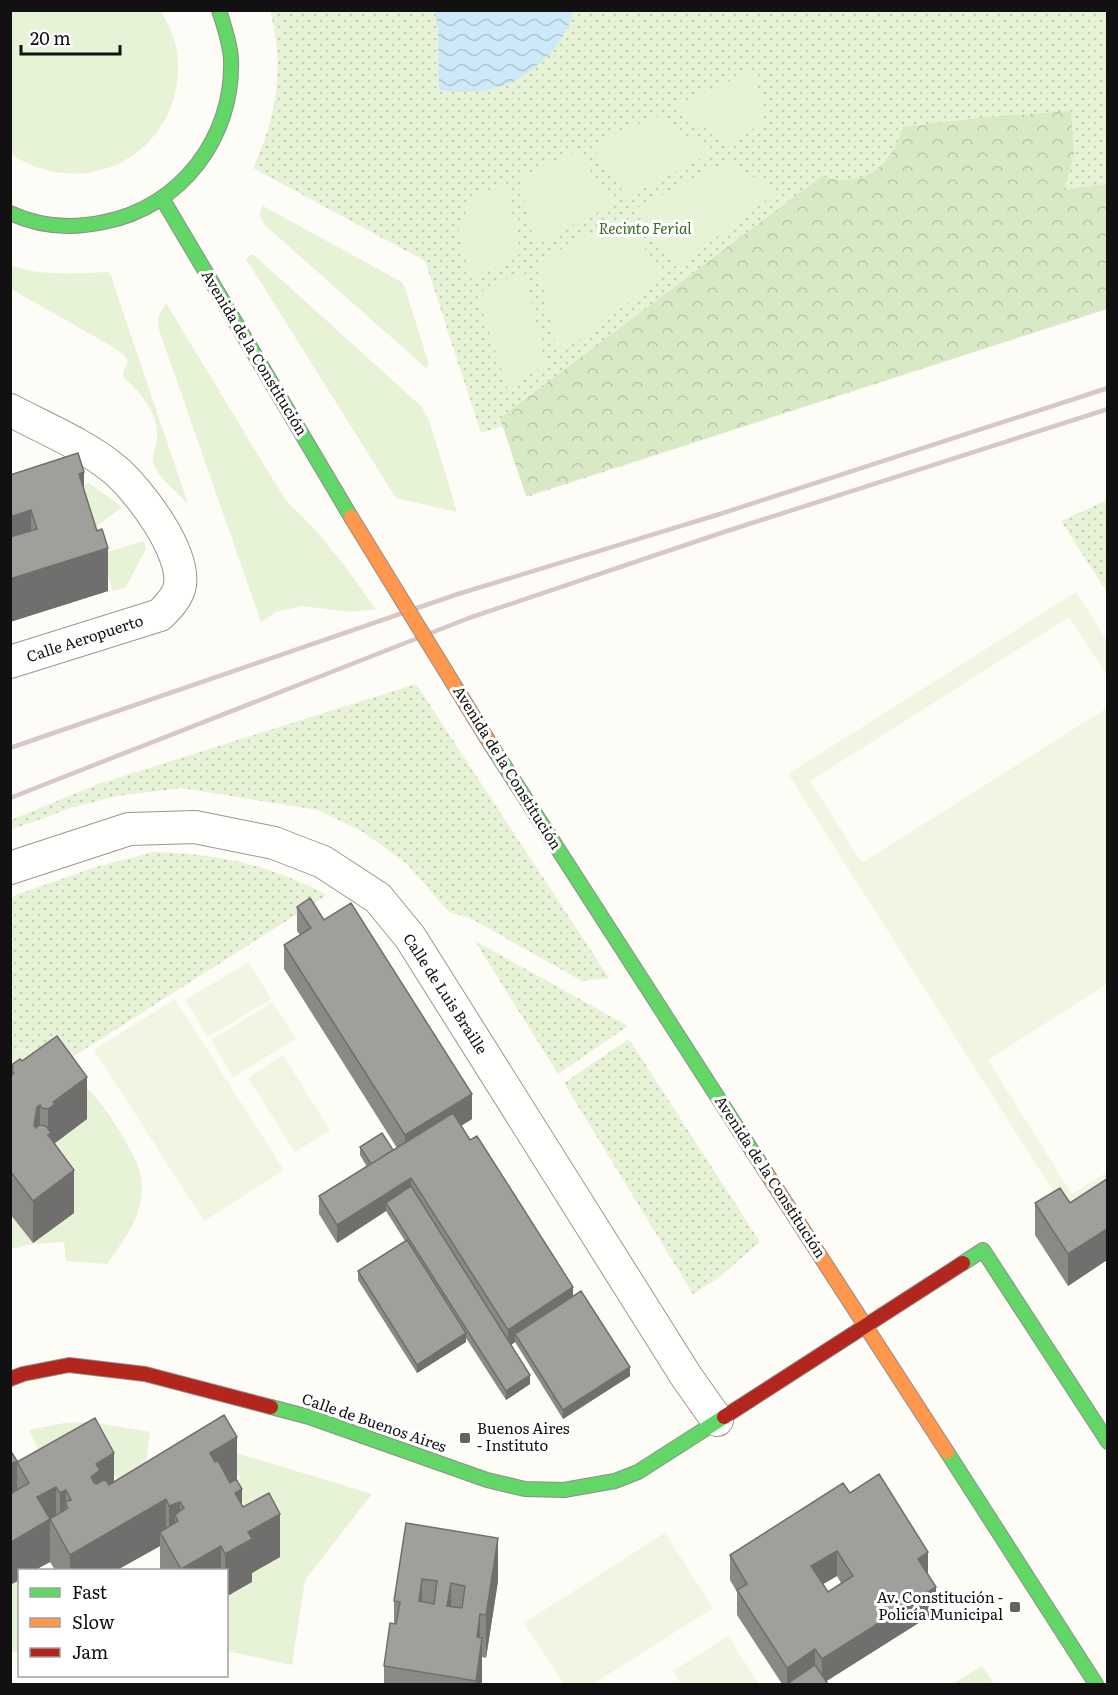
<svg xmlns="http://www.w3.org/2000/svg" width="1118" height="1695" font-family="Literata,serif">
	<defs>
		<pattern id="grass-dots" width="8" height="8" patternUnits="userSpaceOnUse" patternTransform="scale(1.5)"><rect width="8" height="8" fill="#e7f3d7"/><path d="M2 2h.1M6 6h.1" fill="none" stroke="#c5cfb8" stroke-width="1.8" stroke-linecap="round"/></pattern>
		<pattern id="forest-crowns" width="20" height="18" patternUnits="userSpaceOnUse" patternTransform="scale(1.5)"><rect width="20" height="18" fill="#d8eac5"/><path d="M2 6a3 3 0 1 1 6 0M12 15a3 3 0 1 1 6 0" fill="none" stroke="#b8c8a8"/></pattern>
		<pattern id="water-waves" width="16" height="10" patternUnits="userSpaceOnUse" patternTransform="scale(1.5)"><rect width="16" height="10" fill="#cde8f7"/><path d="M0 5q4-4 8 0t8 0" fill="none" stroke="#afc6d3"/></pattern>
	</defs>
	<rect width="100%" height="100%" fill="#fdfcf7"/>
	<!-- grass -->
	<path fill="url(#grass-dots)" d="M270,11H1107V309L527,497L503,426L481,433L425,261L253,168C277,117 285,65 270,11Z
		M1107,500V592L1061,521Z
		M416,684L609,978L582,981L470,918L449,912L407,864L363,832L318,810L182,788L117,796L73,807L11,830V820L98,784Z
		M153,852C220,854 267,864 327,895L60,1065L23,1049L11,1047L10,897L96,867Z
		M475,941L628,1026L558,1074Z
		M629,1039L760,1242L717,1279L693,1294L564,1083Z"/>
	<!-- forest -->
	<path fill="url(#forest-crowns)" d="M1071,111L1074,155L1064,190L1107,184V309L526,496L500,418L822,176C863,190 892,166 903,127L986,117Z"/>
	<!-- garden -->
	<path fill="#e7f3d7" d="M10,11H161C170,27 178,44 178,62C181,153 86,204 11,154Z
		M754,70L765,122L728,143L673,107Z
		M656,116L712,152L627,197L591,145Z
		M576,151L614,204L535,245L519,178Z
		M728,161L777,192L676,267L635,209Z
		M506,182L520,254L472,280L458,233L471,199Z
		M263,206L400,281L404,285L429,365L426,368L267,227C260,220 258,214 263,206Z
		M622,216L664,276L558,355L538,262Z
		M250,255H254L421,406L429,420L457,512L396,498L246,259Z
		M10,265C42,277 75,273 108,272L111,276L188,504C179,494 159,478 154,465C151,456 156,447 157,438C159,413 141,393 124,378L123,372L128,362L124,355L113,347L11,289Z
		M524,270L545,364L508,390L477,294Z
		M166,303L286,501C321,532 348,570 376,609L351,612L302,606L276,612L261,622L158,327L159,315Z
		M89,483L122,507L93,529L77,487Z
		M144,541L146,549L126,587L113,591L101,554Z
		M11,1047C65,1059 98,1092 124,1139C133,1155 143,1171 142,1190C141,1218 123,1242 107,1264L66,1261L64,1242L32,1244L11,1249L10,1214L33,1243L11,1118Z
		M91,1422L150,1432L141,1501L133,1506L98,1447L50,1475L29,1430L64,1423Z
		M223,1449L372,1494L305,1580L292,1665L227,1651V1597L252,1582L210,1495L240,1478Z
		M19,1580V1653L11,1651V1584Z
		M982,1666L994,1684H953Z"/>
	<!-- pitch -->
	<path fill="#f0f6e1" d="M1076,592L1107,641V676L1069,617L810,781L862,863L1107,708V984L988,1060L1072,1194L1107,1172V1192L1069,1216L788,774Z
		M249,962L271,999L208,1037L185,1000Z
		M175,999L284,1170L204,1221L94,1050Z
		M273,1002L296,1039L233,1077L211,1040Z
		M283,1055L330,1130L295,1152L248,1078Z
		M665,1533L713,1608L593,1684H564L524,1623Z
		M728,1636L759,1684H681L673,1671Z"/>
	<!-- water -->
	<path fill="url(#water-waves)" d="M435,11V10L573,11C569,31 557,47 542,61C510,90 481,95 439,90L438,27Z"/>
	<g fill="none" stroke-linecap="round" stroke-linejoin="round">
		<!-- street casing -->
		<g stroke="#979795" stroke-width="34">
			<path id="street" d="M10,410C44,428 85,445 114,469C139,490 185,551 180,585C178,597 168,607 160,615L10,662
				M10,868L129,829L195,827L274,843L323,862L378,898L410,937L686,1376L717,1420"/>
		</g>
		<!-- fast casing -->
		<g stroke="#8e8d8b" stroke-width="16">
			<path id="fast" d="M163,200L351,517
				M10,213C40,227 72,229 104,222C181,207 234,137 231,59C230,42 224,26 219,10
				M491,745L769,1177
				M963,1263L983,1250L1108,1442
				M271,1407L309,1417L487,1480L525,1489L564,1490L615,1481L638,1472L724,1417
				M947,1452L1096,1684"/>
		</g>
		<!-- slow casing -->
		<g stroke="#8e8d8b" stroke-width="16">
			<path id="slow" d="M769,1177L947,1452"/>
		</g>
		<!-- jam casing -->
		<g stroke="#8e8d8b" stroke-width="16">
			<path id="jam" d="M10,1379L23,1374L69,1365L145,1374L271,1407
				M724,1417L963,1263"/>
		</g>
		<!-- street -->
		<use href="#street" stroke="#fffffe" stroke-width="32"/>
		<!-- fast -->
		<use href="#fast" stroke="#63d668" stroke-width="14"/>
		<!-- slow -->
		<use href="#slow" stroke="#ff974d" stroke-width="14"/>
		<!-- jam -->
		<use href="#jam" stroke="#b3261e" stroke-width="14"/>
		<!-- rail -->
		<path stroke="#d9c6c7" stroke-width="4.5" d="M10,748L458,594L720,514L1108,388
			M10,798L469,618L724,532L1108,409"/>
		<!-- slow-bridge casing -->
		<g stroke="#8e8d8b" stroke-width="16" stroke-linecap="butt">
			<path id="slow-bridge" d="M351,517L491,745"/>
		</g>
		<!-- slow-bridge -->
		<use href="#slow-bridge" stroke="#ff974d" stroke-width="14"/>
	</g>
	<!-- wall -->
	<path fill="#8a8986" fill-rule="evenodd" d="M10,475L84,490L108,591L10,622Z
		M297,907L324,920L472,1119L461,1126L573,1296L630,1376L563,1419L515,1342L511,1345L530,1384L506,1400L466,1338V1342L417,1373L358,1280V1271L405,1241L386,1211L337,1243L319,1214V1196L367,1167L360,1155V1147L393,1150L397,1148L284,969V945L300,935L297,931Z
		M22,1061L87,1119L55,1143L74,1213L33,1243L10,1214V1075H12V1071Z
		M1107,1179V1260L1068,1286L1035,1235V1203H1070Z
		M17,1462L114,1481L237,1480L242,1505L280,1557L252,1573V1582L226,1570H160V1546L117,1570H55L50,1562L35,1570H20L12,1584V1587L10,1588L17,1490Z
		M850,1493L928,1575L936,1612L826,1681L828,1684H782L737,1615V1592L730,1580V1555ZM837,1576L841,1583L828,1592L823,1584Z
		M406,1523L498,1581L486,1658L482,1657V1684H384V1666L394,1624V1601Z"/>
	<!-- shaded-wall -->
	<path fill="#716f6d" d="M84,472V515L79,474Z
		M31,510V553L10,560V517Z
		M108,548V591L10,622V579Z
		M87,1077V1119L55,1143L48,1178V1109L53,1102Z
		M472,1094V1119L405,1160V1135Z
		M40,1105V1148L34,1125L37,1107Z
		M74,1170V1213L33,1243V1201Z
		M411,1178V1195L386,1203V1211L337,1243V1225Z
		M1107,1229V1260L1068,1286V1254Z
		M573,1287V1305L515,1334V1342L508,1347V1330Z
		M466,1333V1342L417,1373V1365Z
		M630,1367V1376L563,1419V1410Z
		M530,1375V1384L506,1400V1391Z
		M237,1437V1480L210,1495V1453Z
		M114,1453V1496L100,1504L91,1477L96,1464Z
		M17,1461V1504L10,1507V1464Z
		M56,1487V1530L50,1519V1562L35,1570H20V1580L12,1584V1587L10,1588L11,1542L37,1497Z
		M242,1489V1532L235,1493Z
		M66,1490L65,1533L60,1536V1493Z
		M166,1499V1542L160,1532V1546L117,1570H70V1555Z
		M180,1502V1544L178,1521L175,1515V1547L169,1549V1506Z
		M280,1514V1557L252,1573V1582L226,1597L225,1554L248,1532Z
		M498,1538V1581L486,1658V1615Z
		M221,1546V1570H181V1569Z
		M837,1551V1576L811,1591V1566Z
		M928,1552V1577L918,1559Z
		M422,1579V1621L419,1601Z
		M451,1583V1626L447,1606Z
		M936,1587V1612L822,1684V1659Z
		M480,1614V1656L482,1638V1684H476L477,1637Z
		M815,1649V1674L787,1684V1668Z"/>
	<!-- building -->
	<path fill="#a19f9c" stroke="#716f6d" stroke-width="1.5" fill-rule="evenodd" d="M78,453L84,472L79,474L97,531L102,529L108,548L10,579V537L37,529L31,510L10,517V475Z
		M310,898L324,920L351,903L472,1094L405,1135L284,945L311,928L297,907Z
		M57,1036L87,1077L53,1102L55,1104L48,1109L42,1108L40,1105L37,1107L34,1125L36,1128L39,1125L46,1126L51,1133L48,1135L74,1170L33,1201L10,1171V1075H12L14,1073L12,1071L13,1064L20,1059L22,1061Z
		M453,1113L470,1140L477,1136L573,1287L508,1330L411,1178L337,1225L319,1196Z
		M382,1133L393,1150L371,1164L360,1147Z
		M1107,1179V1229L1068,1254L1035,1203L1060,1188L1070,1203Z
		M411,1186L530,1375L506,1391L386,1203Z
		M407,1240L466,1333L417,1365L358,1271Z
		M581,1291L630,1367L563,1410L515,1334Z
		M224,1415L237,1437L210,1453L215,1462L218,1461L230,1483L236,1479L242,1489L235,1493L243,1507L269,1493L280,1514L248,1532L252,1539L225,1554L221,1546L181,1569L160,1532L178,1521L175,1515L184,1508L180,1502L169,1506L166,1499L70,1555L50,1519L11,1542L12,1544L10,1545V1494L29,1483L17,1462L95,1418L114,1453L96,1464L100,1470L91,1477L94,1483L97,1484L105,1479L109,1485ZM56,1487L60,1493L66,1490L71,1500L65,1502L68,1508L50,1519L37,1497Z
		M10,1450L17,1461L10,1464Z
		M879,1474L928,1552L918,1559L936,1587L822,1659L815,1649L787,1668L737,1590L747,1584L730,1555L843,1483L850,1493ZM837,1551L853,1576L828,1592L811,1566Z
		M406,1523L498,1538L486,1615L480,1614L477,1637L482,1638L476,1681L384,1666L390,1623L396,1624L400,1602L394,1601ZM422,1579L437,1581L434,1604L419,1601ZM451,1583L465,1586L462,1608L447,1606Z
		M815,1665L828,1684H787Z"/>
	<!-- markers -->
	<g fill="#646362" stroke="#fff" stroke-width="2">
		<rect x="459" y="1432" width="12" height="12" rx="3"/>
		<rect x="1009" y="1601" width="12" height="12" rx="3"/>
	</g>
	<g text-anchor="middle" stroke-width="6" stroke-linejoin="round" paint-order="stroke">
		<!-- park labels -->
		<g font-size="15" font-style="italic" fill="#2f6b1f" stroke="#fff">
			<text x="645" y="234">Recinto Ferial</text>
		</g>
		<!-- street labels -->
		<g font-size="15" fill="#111" stroke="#fff">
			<text transform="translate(254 353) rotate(59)" y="5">Avenida de la Constitución</text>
			<text transform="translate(85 639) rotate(-18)" y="5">Calle Aeropuerto</text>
			<text transform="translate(507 768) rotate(58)" y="5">Avenida de la Constitución</text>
			<text transform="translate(445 994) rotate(57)" y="5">Calle de Luis Braille</text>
			<text transform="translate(770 1177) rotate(57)" y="5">Avenida de la Constitución</text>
			<text transform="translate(374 1423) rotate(19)" y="5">Calle de Buenos Aires</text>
		</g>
		<!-- poi labels -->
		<g font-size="15" fill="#111" stroke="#fff" text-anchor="start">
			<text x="477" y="1434">Buenos Aires<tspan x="477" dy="17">- Instituto</tspan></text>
			<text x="1003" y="1603" text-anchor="end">Av. Constitución -<tspan x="1003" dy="17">Policía Municipal</tspan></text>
		</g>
	</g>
	<!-- border -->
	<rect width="1118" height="1695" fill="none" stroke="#111111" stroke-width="24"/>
	<!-- legend -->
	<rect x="18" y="1569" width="210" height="108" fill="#ffffff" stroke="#a0a0a0" stroke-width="1.5"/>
	<rect x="30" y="1588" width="30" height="9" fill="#63d668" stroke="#a0a0a0" stroke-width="1.5"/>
	<text x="72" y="1599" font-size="18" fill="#111111">Fast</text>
	<rect x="30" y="1618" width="30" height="9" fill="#ff974d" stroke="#a0a0a0" stroke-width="1.5"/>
	<text x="72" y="1629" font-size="18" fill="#111111">Slow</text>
	<rect x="30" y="1648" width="30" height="9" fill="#b3261e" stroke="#a0a0a0" stroke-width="1.5"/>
	<text x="72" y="1659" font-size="18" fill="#111111">Jam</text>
	<!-- scale -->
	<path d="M21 45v9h99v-9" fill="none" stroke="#111111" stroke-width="3"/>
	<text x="30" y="45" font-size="18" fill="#111111" stroke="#ffffff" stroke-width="4.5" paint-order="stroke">20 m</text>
</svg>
